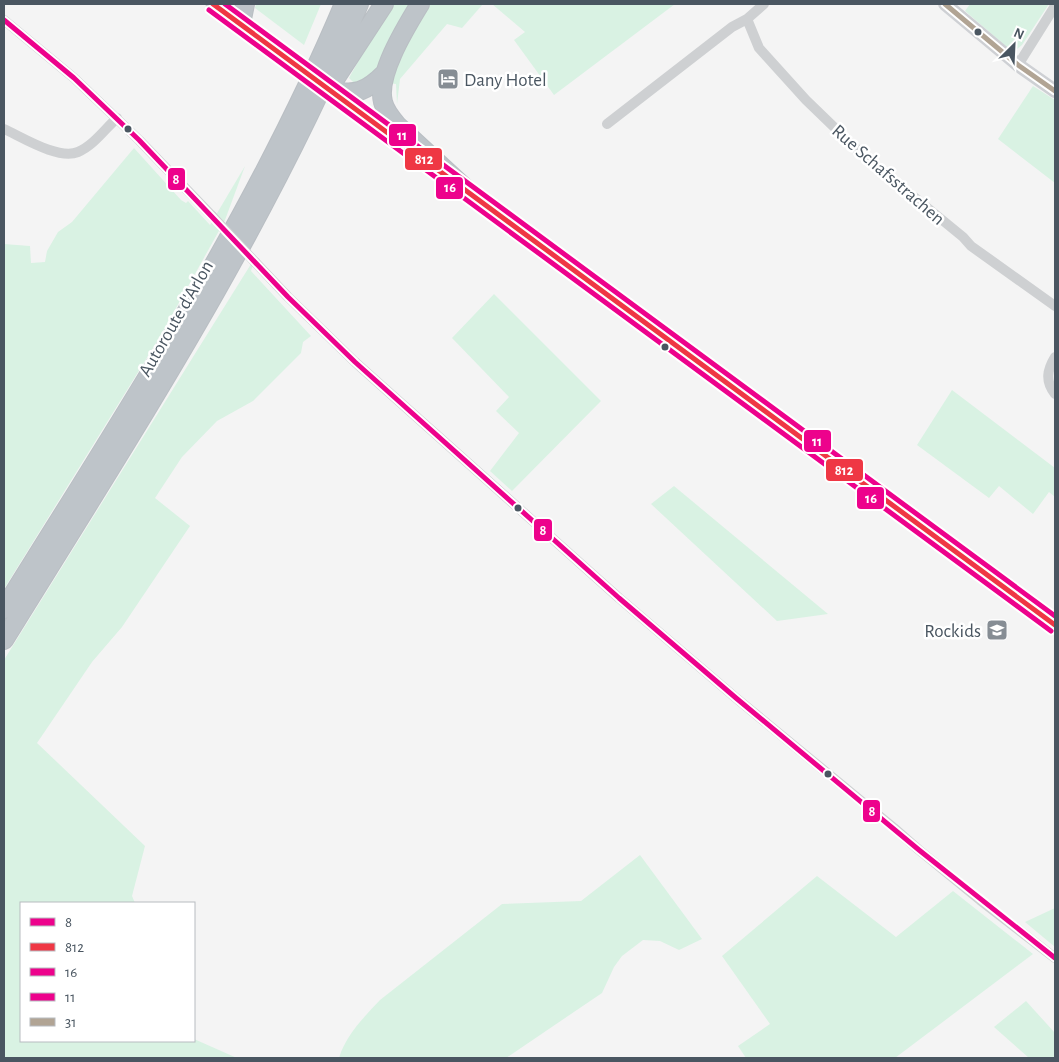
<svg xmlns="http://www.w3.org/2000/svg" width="1059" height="1062" font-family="'Alegreya Sans',sans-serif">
	<rect width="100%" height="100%" fill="#f4f4f4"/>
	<!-- green -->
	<path fill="#d9f2e3" d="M256,4H321L304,45L255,8Z
		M394,4H415L371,78L357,86L349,78L370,40Z
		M430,4H483L462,28L447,24L400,79L397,104L396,84L387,83L414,29Z
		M492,4H675L554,95L514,40L525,32Z
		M970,4H1049L1022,45L1016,50L1009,49L965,11Z
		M1033,86L1055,100V183L998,139Z
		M134,148L181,200L186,203L188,201L210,225L245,166L225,220L161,335L4,589V244L30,246L31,263L45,262L47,251L58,232L72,222Z
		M256,256L251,271L311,336L303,342L301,353L253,401L217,421L182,457L155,498L190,526L122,627L92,662L37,743L145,846L132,896L135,903H21V1041H194V1039L237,1058H4V660Z
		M494,294L601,401L512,491L490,471L519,433L496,411L509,397L452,338Z
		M952,390L1055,468V497L1049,492L1033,514L999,486L989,498L917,445Z
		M674,486L828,614L777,621L651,504Z
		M640,855L702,939L679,950L660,941L643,940L622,956L614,967L602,993L506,1058H339C346,1035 364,1017 380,1000L502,904L581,901Z
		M817,876L896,937L953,891L1033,954L895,1058H746L738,1046L770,1024L722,956Z
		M1055,908V947L1025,922Z
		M1026,1001L1055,1033V1058H1029L994,1027Z"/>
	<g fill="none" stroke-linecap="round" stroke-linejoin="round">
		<!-- highway casing -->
		<g stroke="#b9bec3" stroke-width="20">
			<path id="highway" d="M420,4C406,27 376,75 383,102C385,111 391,118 397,125L475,197
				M241,24L245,4
				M335,79L384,4
				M330,90C355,96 366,92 385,73
				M4,609C126,412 254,218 344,4
				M4,640C132,433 265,229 359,4"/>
		</g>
		<!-- street -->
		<path stroke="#ced0d2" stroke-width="10" d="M747,19L759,48L806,100L864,156L963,237L971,246L1055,306
			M4,20L74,78L139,140L212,216
			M1018,65L1055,6
			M607,124L732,27L747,19L764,4
			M4,129C22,137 58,160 78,152C93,146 105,129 117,118
			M255,262L288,297L355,362L619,598L736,698L894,828L919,850L980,900L1055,958
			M1055,357C1047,370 1045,381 1055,394"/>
		<!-- secondary -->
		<path stroke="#ced0d4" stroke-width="14" d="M945,4L1018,65L1055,91"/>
		<!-- primary -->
		<path stroke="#caced1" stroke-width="15" d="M213,4L295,64
			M330,90L427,161
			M465,190L1055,625"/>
		<!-- highway -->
		<use href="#highway" stroke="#bec4c9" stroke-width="18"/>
		<!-- street-bridge -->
		<path stroke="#ced0d2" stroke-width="10" d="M212,216L255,262"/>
		<!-- primary-bridge -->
		<path stroke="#caced1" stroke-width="15" d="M295,64L330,90"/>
		<!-- bus-1 casing -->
		<g stroke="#fff" stroke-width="9">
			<path id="bus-1" d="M4,20L74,78L139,140L288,297L355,362L619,598L736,698L919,850L1055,958"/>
		</g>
		<!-- bus-2 casing -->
		<g stroke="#fff" stroke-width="9">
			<path id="bus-2" d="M213,4L1055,625"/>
		</g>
		<!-- bus-3 casing -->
		<g stroke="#fff" stroke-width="9">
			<path id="bus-3" d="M209,10L1051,631"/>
		</g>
		<!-- bus-4 casing -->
		<g stroke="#fff" stroke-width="9">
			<path id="bus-4" d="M225,4L1055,616"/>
		</g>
		<!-- bus-5 casing -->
		<g stroke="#fff" stroke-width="9">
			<path id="bus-5" d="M945,4L1018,65L1055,91"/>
		</g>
		<!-- bus-1 -->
		<use href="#bus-1" stroke="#ed028c" stroke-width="5"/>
		<!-- bus-2 -->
		<use href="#bus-2" stroke="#ef3744" stroke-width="5"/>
		<!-- bus-3 -->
		<use href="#bus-3" stroke="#ed028c" stroke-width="5"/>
		<!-- bus-4 -->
		<use href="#bus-4" stroke="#ed028c" stroke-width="5"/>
		<!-- bus-5 -->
		<use href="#bus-5" stroke="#b1a494" stroke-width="5"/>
	</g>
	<!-- icons -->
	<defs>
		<g id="hotel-square" transform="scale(1.125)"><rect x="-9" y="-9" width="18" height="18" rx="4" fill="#868d94" stroke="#fff"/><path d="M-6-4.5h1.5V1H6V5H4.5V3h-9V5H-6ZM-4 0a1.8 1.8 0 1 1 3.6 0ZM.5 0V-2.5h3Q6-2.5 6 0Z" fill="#fff"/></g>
		<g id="school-square" transform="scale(1.125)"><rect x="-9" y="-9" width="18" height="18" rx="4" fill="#868d94" stroke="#fff"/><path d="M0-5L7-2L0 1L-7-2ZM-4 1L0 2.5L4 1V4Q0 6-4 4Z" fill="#fff"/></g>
	</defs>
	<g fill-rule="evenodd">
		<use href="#hotel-square" x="448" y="79"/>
		<use href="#school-square" x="997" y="630"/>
	</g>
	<!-- markers -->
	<g fill="#4a5661" stroke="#fff" stroke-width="2">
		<circle cx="978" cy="32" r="4.5"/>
		<circle cx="128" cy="129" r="4.5"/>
		<circle cx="665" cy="347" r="4.5"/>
		<circle cx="518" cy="508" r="4.5"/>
		<circle cx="828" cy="774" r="4.5"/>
	</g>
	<g text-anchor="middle" stroke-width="5" stroke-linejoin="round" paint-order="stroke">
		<!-- poi labels -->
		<g font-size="19" fill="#4a5661" stroke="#fff" text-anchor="start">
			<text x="464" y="86">Dany Hotel</text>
			<text x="981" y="637" text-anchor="end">Rockids</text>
		</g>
		<!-- street labels -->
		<g font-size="19" fill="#4a5661" stroke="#fff">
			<text transform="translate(889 174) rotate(41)" y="7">Rue Schafsstrachen</text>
			<text transform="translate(175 318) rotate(-60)" y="7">Autoroute d'Arlon</text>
		</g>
	</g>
	<g stroke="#fff" stroke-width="2">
		<rect x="388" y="123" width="29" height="24" rx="5" fill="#ed028c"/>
		<rect x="404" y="147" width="39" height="24" rx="5" fill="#ef3744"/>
		<rect x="167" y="167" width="19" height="24" rx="5" fill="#ed028c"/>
		<rect x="435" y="176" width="29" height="24" rx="5" fill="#ed028c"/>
		<rect x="803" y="429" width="29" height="24" rx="5" fill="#ed028c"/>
		<rect x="825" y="458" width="39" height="24" rx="5" fill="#ef3744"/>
		<rect x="856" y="486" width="29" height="24" rx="5" fill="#ed028c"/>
		<rect x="533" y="518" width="20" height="24" rx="5" fill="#ed028c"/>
		<rect x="862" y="799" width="19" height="24" rx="5" fill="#ed028c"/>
	</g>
	<g font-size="14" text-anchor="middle" font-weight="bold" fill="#fff">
		<text x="402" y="140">11</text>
		<text x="424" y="164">812</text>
		<text x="176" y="184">8</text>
		<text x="450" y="192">16</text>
		<text x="817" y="446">11</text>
		<text x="844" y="475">812</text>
		<text x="871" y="503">16</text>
		<text x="543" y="535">8</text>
		<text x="872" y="816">8</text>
	</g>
	<!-- border -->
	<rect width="1059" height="1062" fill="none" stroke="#4a5661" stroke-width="10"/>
	<!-- legend -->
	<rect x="20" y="902" width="175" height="140" fill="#ffffff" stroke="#b7bbc0"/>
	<rect x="30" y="918" width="25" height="8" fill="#ed028c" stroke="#b7bbc0"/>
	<text x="65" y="927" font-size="15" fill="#4a5661">8</text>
	<rect x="30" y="943" width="25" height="8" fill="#ef3744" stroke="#b7bbc0"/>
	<text x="65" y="952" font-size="15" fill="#4a5661">812</text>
	<rect x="30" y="968" width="25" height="8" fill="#ed028c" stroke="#b7bbc0"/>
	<text x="65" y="977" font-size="15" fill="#4a5661">16</text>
	<rect x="30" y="993" width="25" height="8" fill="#ed028c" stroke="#b7bbc0"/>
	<text x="65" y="1002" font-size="15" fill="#4a5661">11</text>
	<rect x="30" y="1018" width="25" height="8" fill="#b1a494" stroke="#b7bbc0"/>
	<text x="65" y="1027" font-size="15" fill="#4a5661">31</text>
	<!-- north arrow -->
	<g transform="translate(1014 45) rotate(24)" stroke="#ffffff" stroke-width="4" paint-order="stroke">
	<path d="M0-4L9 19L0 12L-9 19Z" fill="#4a5661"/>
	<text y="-8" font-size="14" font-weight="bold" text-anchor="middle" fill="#4a5661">N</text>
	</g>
</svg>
